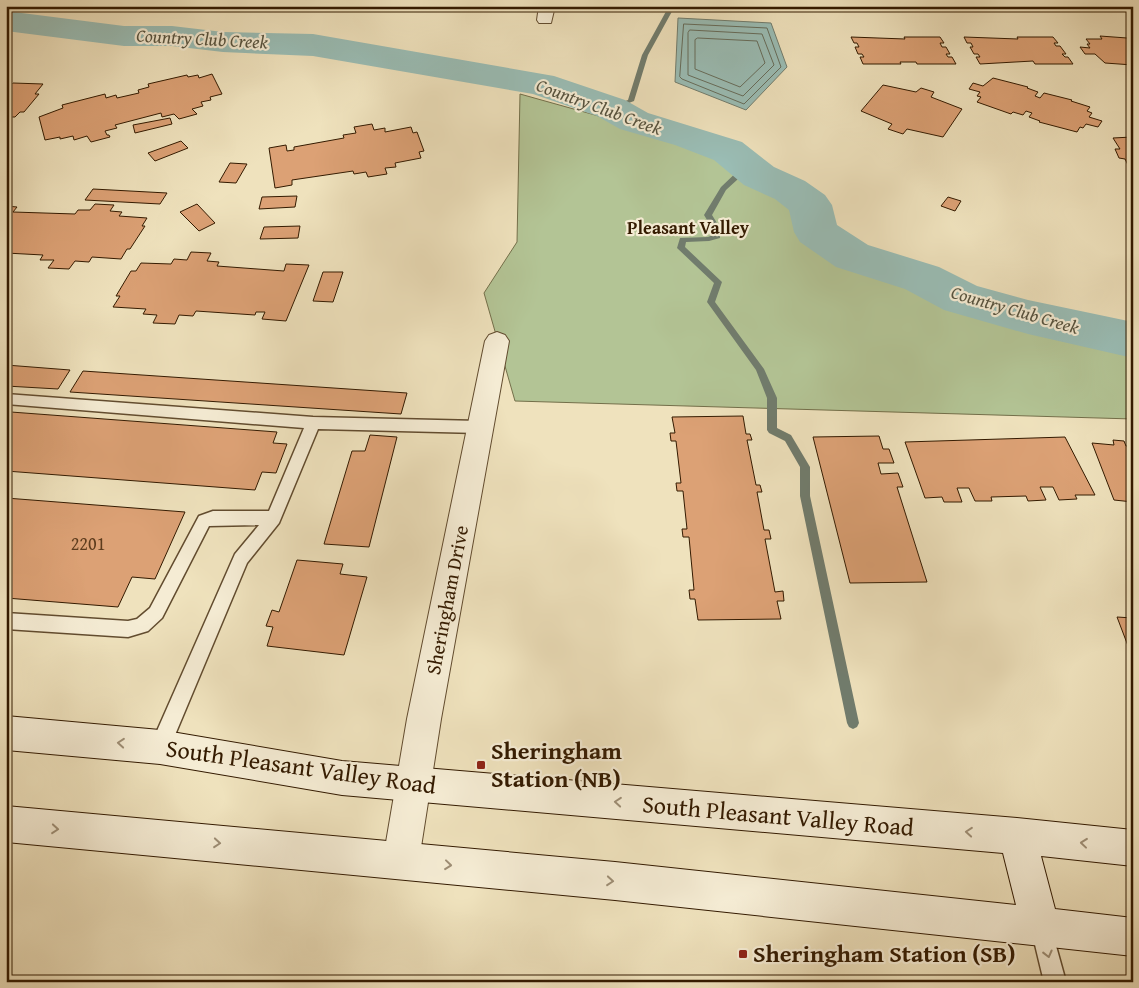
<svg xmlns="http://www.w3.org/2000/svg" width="1139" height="988" font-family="'Gentium Book Plus',serif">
	<rect width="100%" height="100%" fill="#efe2bd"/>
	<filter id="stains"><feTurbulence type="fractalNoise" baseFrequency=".004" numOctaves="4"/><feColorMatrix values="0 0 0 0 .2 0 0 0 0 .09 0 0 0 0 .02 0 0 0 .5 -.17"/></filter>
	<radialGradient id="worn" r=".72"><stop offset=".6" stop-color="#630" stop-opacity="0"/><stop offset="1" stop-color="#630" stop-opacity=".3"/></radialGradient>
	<!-- green -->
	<path fill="#b3c495" stroke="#736f4a" d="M520,94L713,148L732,165L803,206L809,235L831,250L878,271L931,288L1002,315L1133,345V419L515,401L484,293L517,242Z"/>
	<!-- water -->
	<path fill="#9abdb5" stroke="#717c6d" d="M678,18L771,23L787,67L746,110L675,82Z"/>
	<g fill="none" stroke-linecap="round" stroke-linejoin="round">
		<!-- shore -->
		<path stroke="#666c5a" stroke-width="1" d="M684,24L767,28L781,67L744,104L682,79L680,77Z
			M690,30L762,34L774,65L743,96L688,75V33Z
			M698,38L757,41L765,63L740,87L695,69V40Z"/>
		<!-- stream -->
		<path fill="#717c6d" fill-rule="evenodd" d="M669,6H675L648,55L634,101L613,109H609V107L628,100L642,55Z
			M743,166L750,168L726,190L712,215L720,228V238L709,241L686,242L685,247L722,282L715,302L764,369L777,398V428L791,435L810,467V496L859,723L857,727L853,729L849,727L847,723L800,496V467L785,441L769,433L767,430V398L756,370L707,302L714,283L677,248L680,238L708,237L713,235L712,228L704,215L721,187Z"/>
		<!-- river -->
		<path fill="#9abdb5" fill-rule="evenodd" d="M6,11L124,26H172L223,32L313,34L554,76L625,100L648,113L742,142L774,167L805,181L825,195L832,205L837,225L868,245L939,267L977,286L1028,300L1133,322V358L1028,334L944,310L905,289L836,267L800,242L794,232L789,210L775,199L744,185L714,160L675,145L620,129L597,116L533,94L313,56L223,52L172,46H124L6,31Z"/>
	</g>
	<!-- building -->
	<path fill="#dca175" stroke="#331a00" d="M1100,36L1127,38L1133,43V65L1105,63L1095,54H1085L1080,47L1090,48L1087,44H1090L1086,39H1102Z
		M851,37L905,39L904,37H940L944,43H940L942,47H946L950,54H946L948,57H952L956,64H917L916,62H900L901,64H863L860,57H864L862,54H858L855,47H859L857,43H854Z
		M964,37L1018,39L1017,37H1053L1058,43H1054L1056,46H1060L1066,54H1062L1065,57H1068L1073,64H1035L1033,61L980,64L976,57H980L978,54H974L970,47H973L971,43H967Z
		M212,74L222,94L210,97L211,100L201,102L203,106L192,109L197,114L179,119L174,114L162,117L161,113L115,125L117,128L105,131L107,135H109L110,137L91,142L87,136L74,140L73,136L60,139V137L45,140L39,117L63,108L62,105L105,94L106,98L116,95L117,98L139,93L138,90L149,87L148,84L187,75L188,77L198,75L199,78Z
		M993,78L1028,87L1027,88L1038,92L1035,96L1040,98L1044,93L1072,100L1071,101L1090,107L1087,111L1092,113L1089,117L1102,121L1098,127L1086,124L1083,128L1080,127L1077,132L1039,122L1040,121L1029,117L1032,113L1026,111L1023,115L1013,112L1011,114L977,102L981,97L977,96L980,92L969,89L973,83L983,86Z
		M13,83L43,84L35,94H39L24,112H20L15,117H6V86H10Z
		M883,85L916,92L921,88L934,92L931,97L962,109L943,137L907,129L903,134L888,129L892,124L861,111Z
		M170,118L172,124L135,133L133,125Z
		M372,124L374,130L385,128V132L411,127L413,133L417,132L424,151L419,152L421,158L395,163L396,167L385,168L387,174L368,177L366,172L354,174L353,171L292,180V185L275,188L269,148L286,145L287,151L294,150V147L344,138L343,135L356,133L354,127Z
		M1129,130H1133V165H1128L1125,159L1119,158L1115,149H1120L1113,138L1132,137Z
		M181,141L188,148L155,161L148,153Z
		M230,163L247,164L236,183L219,182Z
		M93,189L167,193L160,204L85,200Z
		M297,196L295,207L259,209L262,197Z
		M948,197L961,201L955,211L941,206Z
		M95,204L114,205L110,211L122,212L119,216L147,218L142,226H145L130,249H127L121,259L92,257L89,262L75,261L69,269L48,268L54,260H40L43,255L6,253V206L17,207L13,212L75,214L78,210H90Z
		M197,204L215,223L199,231L180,212Z
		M300,226L298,238L260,239L264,227Z
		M191,252L211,253L207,261L219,262L217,266L284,271L286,264L309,265L286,321L262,319L265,312H256L255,315L196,311L193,316L179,315L175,324L153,323L157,315L143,314L146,309L113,307L120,296H116L131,271H136L141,263L171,264L174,259L187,260Z
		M323,272H343L333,302L313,301Z
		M6,365L70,370L58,389L6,386Z
		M83,371L407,393L401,414L70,392Z
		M11,412L277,432L273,443L287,444L276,473L262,472L255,490L6,471V419Z
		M743,416L746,434H750L752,440H747L756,485H760L762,492H757L764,530H769L771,539H765L775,592L783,591L784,601H777L781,619L698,620L695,599H690L689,590H694L689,537H683L682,529H687L683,491H677L676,483H681L676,441H671L670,433H675L672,417Z
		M370,435L397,437L369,547L324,544L352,451H365Z
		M879,436L883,449H889L894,463H878L881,474L898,473L903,487H897L927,582L850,583L813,437Z
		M1065,437L1095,495H1075L1077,499L1059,500L1053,487H1040L1046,500L1028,501L1026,496L991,497L992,501H975L969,488H957L962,502H944L942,497L925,498L905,442Z
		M1113,440L1124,441L1126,446H1133V502L1114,500L1092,443L1114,445Z
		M6,498L185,512L155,579L132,577L118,607L6,598Z
		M297,560L343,564L340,574L367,577L344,655L267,646L273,627L266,626L272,610L279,612Z
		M1117,617L1133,618V659Z"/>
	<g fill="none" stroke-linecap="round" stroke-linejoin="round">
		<!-- lane casing -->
		<g stroke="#624c2f" stroke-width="3">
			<path id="lane" d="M6,394L313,417L479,421L484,423L486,427L484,431L479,433L318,429L279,523L247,563L167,754L160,756L153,754L151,747L153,740L235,554L259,525L209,526L162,618L148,631L128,637L6,629V613L128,621L137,619L150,608L199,516L213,511H269L304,428L6,404Z
				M1041,918L1048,921L1051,928L1066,982H1044L1031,928L1034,921Z"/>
		</g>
		<!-- street casing -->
		<g stroke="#624c2f" stroke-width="2">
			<path id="street" d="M539,6H555L551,23H539L537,20Z
				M497,332L505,335L509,341L441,719L419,860L414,873L401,878L388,873L383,860L407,719L485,341L489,335Z"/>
		</g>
		<!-- secondary casing -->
		<g stroke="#331a00" stroke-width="2">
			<path id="secondary" d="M6,716L160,730L342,761L1017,818L1133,830V866L1041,856L1055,909L1133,918V956L615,900L6,842V806L615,862L1016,905L1003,853L342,795L160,764L6,750Z"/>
		</g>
		<!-- lane -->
		<use href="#lane" fill="#f5ecd4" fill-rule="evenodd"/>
		<!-- street -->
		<use href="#street" fill="#f5ecd4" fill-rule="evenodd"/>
		<!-- secondary -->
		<use href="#secondary" fill="#f5ecd4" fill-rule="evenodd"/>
	</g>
	<!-- one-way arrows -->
	<defs><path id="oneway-chevron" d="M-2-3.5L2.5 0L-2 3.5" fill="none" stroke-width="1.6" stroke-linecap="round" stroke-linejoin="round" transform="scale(1.25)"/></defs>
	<g stroke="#9e8e75">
		<use href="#oneway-chevron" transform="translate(121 743) rotate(-175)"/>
		<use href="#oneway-chevron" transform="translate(618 802) rotate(-175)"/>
		<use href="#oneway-chevron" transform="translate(55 829) rotate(5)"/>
		<use href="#oneway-chevron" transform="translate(969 832) rotate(-175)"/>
		<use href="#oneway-chevron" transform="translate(217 843) rotate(5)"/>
		<use href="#oneway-chevron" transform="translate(1084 843) rotate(-174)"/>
		<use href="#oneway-chevron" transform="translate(448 865) rotate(6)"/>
		<use href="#oneway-chevron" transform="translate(610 881) rotate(5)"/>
		<use href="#oneway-chevron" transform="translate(1048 954) rotate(76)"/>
	</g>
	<!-- markers -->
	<g fill="#8f2418" stroke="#f5ecd4" stroke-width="2">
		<rect x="476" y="760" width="10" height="10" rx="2.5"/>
		<rect x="738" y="949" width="10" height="10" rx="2.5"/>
	</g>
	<g text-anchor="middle" stroke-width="4.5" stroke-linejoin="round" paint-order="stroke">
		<!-- far-water labels -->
		<g font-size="18" font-style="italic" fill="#57533f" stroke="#f5ecd4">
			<text transform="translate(202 39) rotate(3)" y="6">Country Club Creek</text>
			<text transform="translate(599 107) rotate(20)" y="6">Country Club Creek</text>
			<text transform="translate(1015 310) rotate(16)" y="6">Country Club Creek</text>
		</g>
		<!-- far-neighbourhood labels -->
		<g font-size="18" font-weight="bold" fill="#331a00" stroke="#f5ecd4">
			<text x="688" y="234">Pleasant Valley</text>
		</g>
		<!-- number labels -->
		<g font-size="18" fill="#5d3c1d">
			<text x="88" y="550">2201</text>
		</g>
		<!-- street labels -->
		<g font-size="20" fill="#331a00" stroke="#f5ecd4">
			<text transform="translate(447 600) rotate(-79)" y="7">Sheringham Drive</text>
		</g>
		<!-- near-poi labels -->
		<g font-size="24" font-weight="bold" fill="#331a00" stroke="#f5ecd4" text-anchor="start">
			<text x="491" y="759">Sheringham<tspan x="491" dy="28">Station (NB)</tspan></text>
			<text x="753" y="962">Sheringham Station (SB)</text>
		</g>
		<!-- near-street labels -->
		<g font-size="24" fill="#331a00" stroke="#f5ecd4">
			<text transform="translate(301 767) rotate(8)" y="8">South Pleasant Valley Road</text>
			<text transform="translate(778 816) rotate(5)" y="8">South Pleasant Valley Road</text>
		</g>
	</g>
	<!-- margin -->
	<rect width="1139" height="988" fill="none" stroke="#efe2bd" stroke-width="25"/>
	<rect x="8" y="8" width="1124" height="973" fill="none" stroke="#331a00" stroke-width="2.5"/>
	<rect x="12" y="12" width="1114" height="963" fill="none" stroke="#331a00"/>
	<rect width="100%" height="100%" filter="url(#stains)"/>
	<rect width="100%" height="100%" fill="url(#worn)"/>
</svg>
